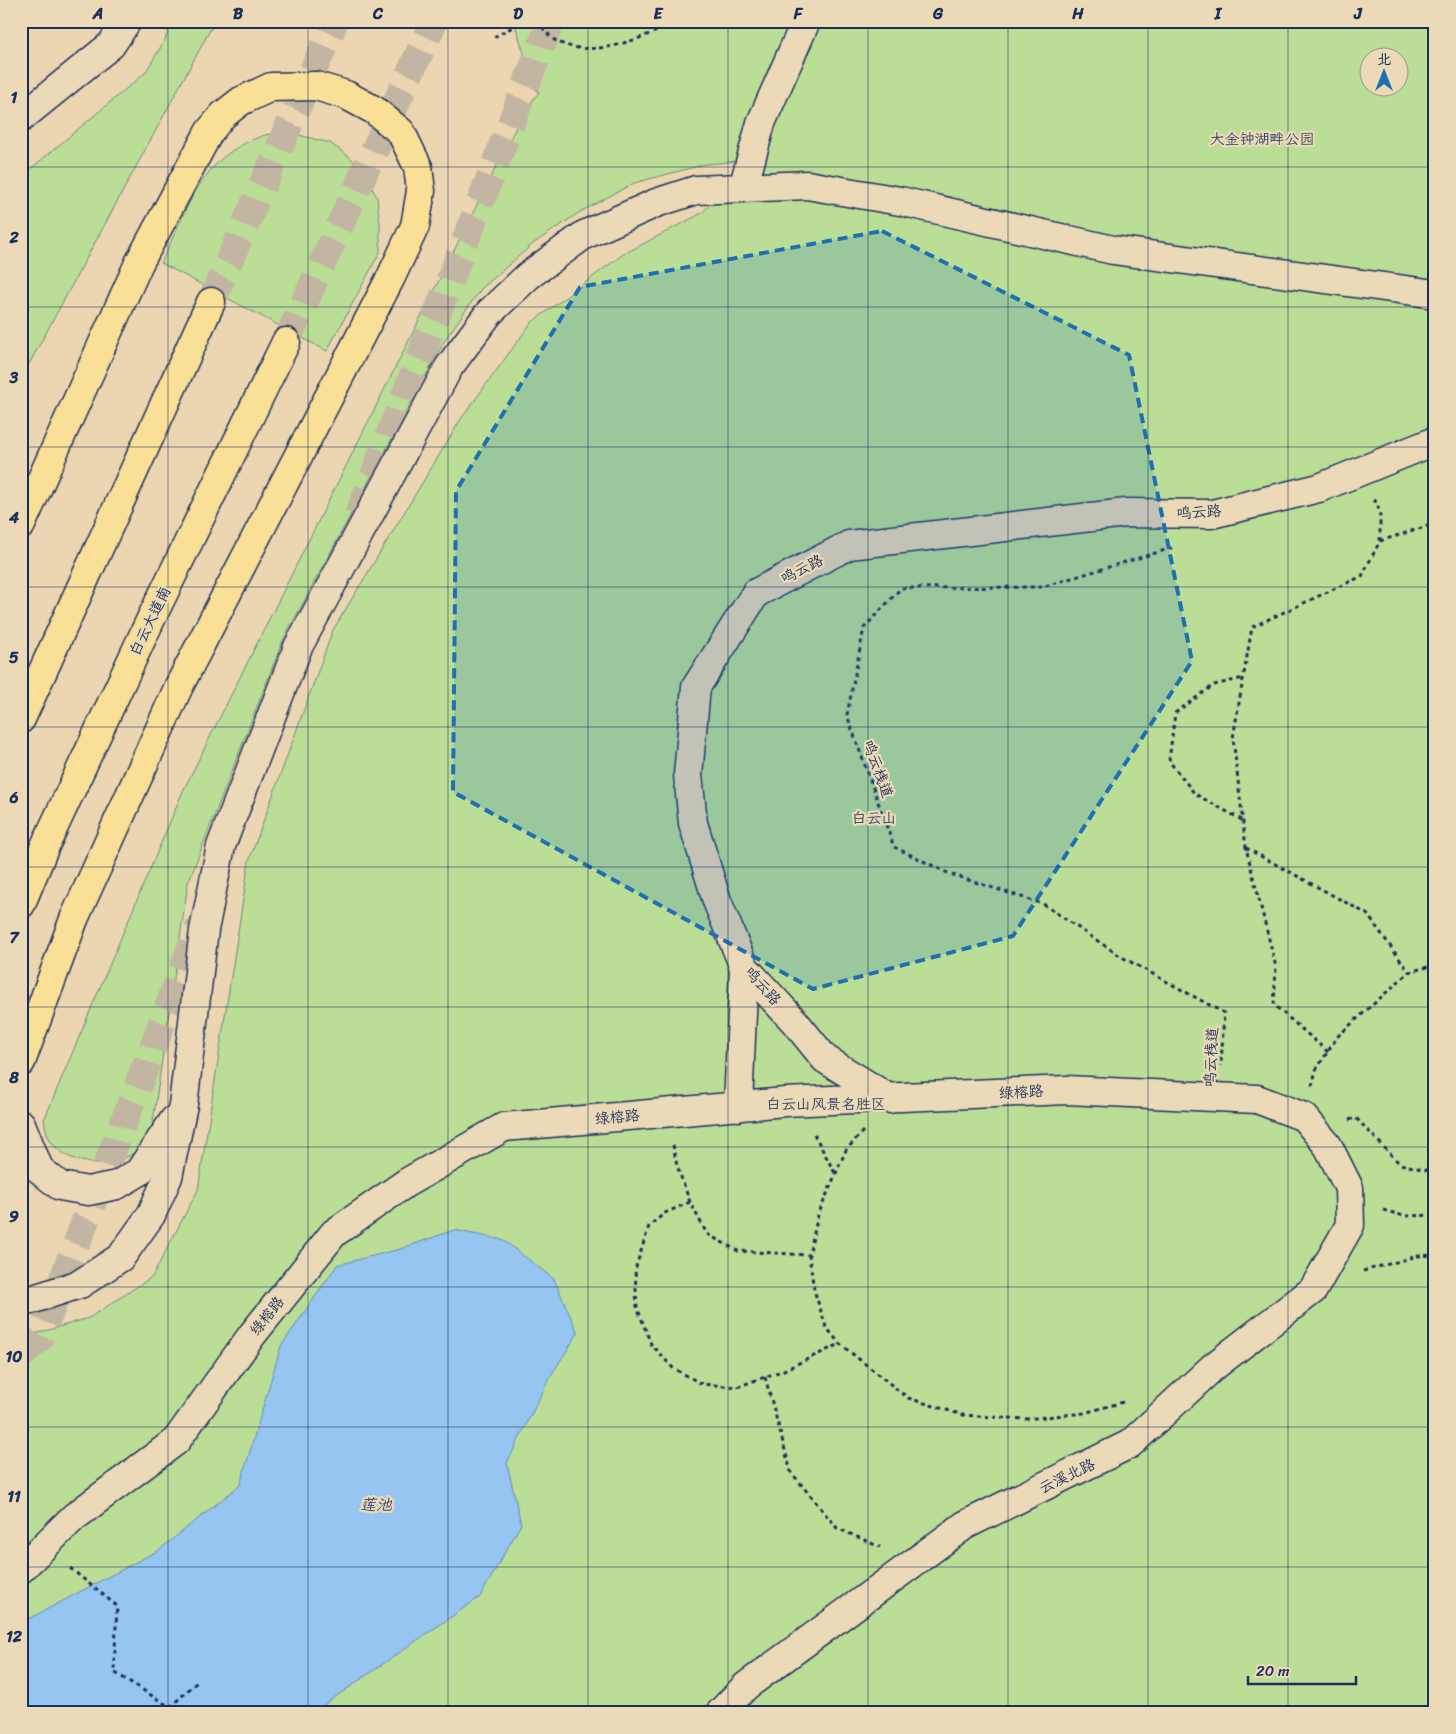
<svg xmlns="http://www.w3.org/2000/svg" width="1456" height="1734" font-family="Sriracha,'LXGW WenKai TC',sans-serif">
	<rect width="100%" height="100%" fill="#ecd6b2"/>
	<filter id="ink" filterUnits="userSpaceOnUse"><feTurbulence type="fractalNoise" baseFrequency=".02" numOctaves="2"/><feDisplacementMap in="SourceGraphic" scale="10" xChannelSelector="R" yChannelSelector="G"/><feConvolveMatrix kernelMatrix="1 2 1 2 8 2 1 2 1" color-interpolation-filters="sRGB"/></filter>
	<g filter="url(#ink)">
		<!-- green -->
		<path fill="#bbde97" stroke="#6b867a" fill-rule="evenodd" d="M172,21H215L21,379V177L145,73L165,40Z
			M514,21H1435V1713H21V1338L89,1318L152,1277L198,1190L249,861L333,630L461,419L531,323L622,255L702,213L750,160L706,164L634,183L580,212L534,243L481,289L446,338L283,640L188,883L152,1128C147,1136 142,1149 134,1153C109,1170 62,1166 48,1136C46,1131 45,1125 44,1120L183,791L523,113L539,92L535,89ZM1368,58H1398V88H1368Z
			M269,134H295L330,143L351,158L369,183L377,197L380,225V252L327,351L161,263C189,206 201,153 269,134Z"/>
		<!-- water -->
		<path fill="#96c5f1" stroke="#6589b6" d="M454,1230L503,1240L554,1279L578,1333L550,1377L507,1463L521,1524L480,1597L312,1713H21V1623L159,1550L240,1485L281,1346L337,1265L400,1249Z"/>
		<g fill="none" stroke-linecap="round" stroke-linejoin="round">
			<!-- major-tunnel -->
			<path stroke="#c2b5a1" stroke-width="28" stroke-dasharray="28 14" stroke-linecap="butt" d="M358,516L551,21
				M21,1355L40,1338L200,925"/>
			<!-- highway-tunnel -->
			<path stroke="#c2b5a1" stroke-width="28" stroke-dasharray="28 14" stroke-linecap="butt" d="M211,302L335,21
				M286,342L434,21"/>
			<!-- minor casing -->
			<g stroke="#1b2f5e" stroke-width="31">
				<path id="minor" d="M21,118L111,45L127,21
					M743,188L761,123L806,21
					M890,1099L825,1059L795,1022L744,967L717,901L693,823L688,775L696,687L756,593L849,545L1126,513L1212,514L1319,488L1435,441
					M738,1107L744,967
					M21,1124L39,1169L60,1186L88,1191L117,1185L139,1172L174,1120
					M21,1303L80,1284L121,1257L151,1215L168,1177L183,1105L204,930L221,846L298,647L449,367L489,313L528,276L584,235L656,203L696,190L807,185L900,201L1113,250L1435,294
					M21,1569L74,1517L176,1441L252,1335L334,1233L406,1183L504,1127L785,1102L1067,1090L1257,1099L1304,1117L1328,1146L1349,1188L1350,1225L1313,1290L1213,1367L1130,1444L965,1525L746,1686L720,1713"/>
			</g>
			<!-- highway casing -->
			<g stroke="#1b2f5e" stroke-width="31">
				<path id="highway" d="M21,525L139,263L209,132L223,115L241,101L271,87L316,86L346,95L374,110L401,132L418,167L421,191L415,226L391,277L179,686L74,919L21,1062
					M21,719L211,302
					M21,904L44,848L149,623L286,342"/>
			</g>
			<!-- path -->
			<path stroke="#1b2f5e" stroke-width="3" stroke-dasharray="4 4" stroke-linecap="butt" d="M537,21C543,27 549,37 556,41C594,61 644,37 679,21
				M494,37L524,21
				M1380,541L1428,526H1435
				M1172,548L1042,587L901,588L864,628L847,715L894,847L950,874L1043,904L1120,956L1224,1013L1221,1066
				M1242,820L1195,794L1169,761L1175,713L1214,685L1244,678
				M1246,848L1367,914L1409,972
				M1328,1052L1274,1005L1276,967L1246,848L1233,738L1252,627L1362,576L1380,541V516L1377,502L1373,500
				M1312,1086L1316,1070L1338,1036L1409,972L1435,965
				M1349,1120L1356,1118L1400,1164L1435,1172
				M863,1131L846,1150L818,1215L809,1255L814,1290L826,1327L840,1344L908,1398L963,1415L1026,1419L1084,1413L1127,1401
				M814,1134L836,1175
				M673,1145L677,1166L690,1202L707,1234L738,1251L809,1255
				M690,1202L665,1213L649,1226L635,1270L637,1307L651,1344L673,1368L702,1384L737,1387L784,1370L840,1344
				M1383,1210L1404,1216L1435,1215
				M1363,1271L1418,1256L1435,1255
				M765,1377L791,1472L837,1528L880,1547
				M70,1568L117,1606L114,1672L170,1707L169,1713
				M170,1707L198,1681"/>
			<!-- minor -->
			<use href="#minor" stroke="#ecd9b7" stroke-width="28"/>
			<!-- highway -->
			<use href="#highway" stroke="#fadf96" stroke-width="28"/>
		</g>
	</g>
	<!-- marked area -->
	<path fill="#1f6fb2" fill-opacity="0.2" stroke="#1f6fb2" stroke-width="4" stroke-dasharray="10 6" stroke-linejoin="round" d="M882,231L1129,355L1192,661L1013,936L813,989L453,792L456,491L580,287Z"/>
	<!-- grid -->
	<path fill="none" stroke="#1b2f5e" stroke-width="1" stroke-opacity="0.55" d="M168,21V1713M308,21V1713M448,21V1713M588,21V1713M728,21V1713M868,21V1713M1008,21V1713M1148,21V1713M1288,21V1713M21,167H1435M21,307H1435M21,447H1435M21,587H1435M21,727H1435M21,867H1435M21,1007H1435M21,1147H1435M21,1287H1435M21,1427H1435M21,1567H1435"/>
	<g text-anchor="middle" stroke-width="4.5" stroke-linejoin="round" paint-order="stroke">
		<!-- park labels -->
		<g font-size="15" fill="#334967" stroke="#ecd9b7">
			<text x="1262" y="144">大金钟湖畔公园</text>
			<text x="874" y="823">白云山</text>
			<text x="826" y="1109">白云山风景名胜区</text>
		</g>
		<!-- street labels -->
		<g font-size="15" fill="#1b2f5e" stroke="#ecd9b7">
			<text transform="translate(1199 512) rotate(-4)" y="5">鸣云路</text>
			<text transform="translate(802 569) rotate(-27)" y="5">鸣云路</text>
			<text transform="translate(150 621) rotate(-64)" y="5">白云大道南</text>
			<text transform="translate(878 769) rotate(70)" y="5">鸣云栈道</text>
			<text transform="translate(763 986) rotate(48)" y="5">鸣云路</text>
			<text transform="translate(1211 1057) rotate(-87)" y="5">鸣云栈道</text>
			<text transform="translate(1021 1092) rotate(-3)" y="5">绿榕路</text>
			<text transform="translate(617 1117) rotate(-5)" y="5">绿榕路</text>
			<text transform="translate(267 1316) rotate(-52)" y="5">绿榕路</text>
			<text transform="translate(1067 1476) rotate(-26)" y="5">云溪北路</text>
		</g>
		<!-- water labels -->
		<g font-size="16" font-style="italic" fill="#2d4674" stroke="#ecd9b7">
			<text x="376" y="1510">莲池</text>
		</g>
	</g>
	<!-- margin -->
	<rect width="1456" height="1734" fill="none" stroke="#ecd9b7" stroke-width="55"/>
	<!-- north arrow -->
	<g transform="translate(1384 72)"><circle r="24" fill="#ecd9b7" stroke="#989593"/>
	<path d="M0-4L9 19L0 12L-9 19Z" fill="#1f6fb2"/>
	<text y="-8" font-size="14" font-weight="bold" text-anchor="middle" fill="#1b2f5e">北</text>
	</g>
	<!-- scale -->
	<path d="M1248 1676v8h108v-8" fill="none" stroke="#1b2f5e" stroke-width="2.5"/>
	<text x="1256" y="1676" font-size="15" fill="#1b2f5e" stroke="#ecd9b7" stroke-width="4" paint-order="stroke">20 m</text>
	<rect x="28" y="28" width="1400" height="1678" fill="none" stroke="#1b2f5e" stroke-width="2"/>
	<g font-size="16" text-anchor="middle" font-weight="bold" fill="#1b2f5e">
		<text x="98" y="19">A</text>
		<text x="238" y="19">B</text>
		<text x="378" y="19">C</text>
		<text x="518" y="19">D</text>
		<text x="658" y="19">E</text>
		<text x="798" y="19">F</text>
		<text x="938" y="19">G</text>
		<text x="1078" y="19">H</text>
		<text x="1218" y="19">I</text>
		<text x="1358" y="19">J</text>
		<text x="14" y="103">1</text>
		<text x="14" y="243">2</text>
		<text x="14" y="383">3</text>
		<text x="14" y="523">4</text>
		<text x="14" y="663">5</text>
		<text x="14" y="803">6</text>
		<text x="14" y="943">7</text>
		<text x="14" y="1083">8</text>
		<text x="14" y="1222">9</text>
		<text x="14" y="1362">10</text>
		<text x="14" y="1502">11</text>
		<text x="14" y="1642">12</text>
	</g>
</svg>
